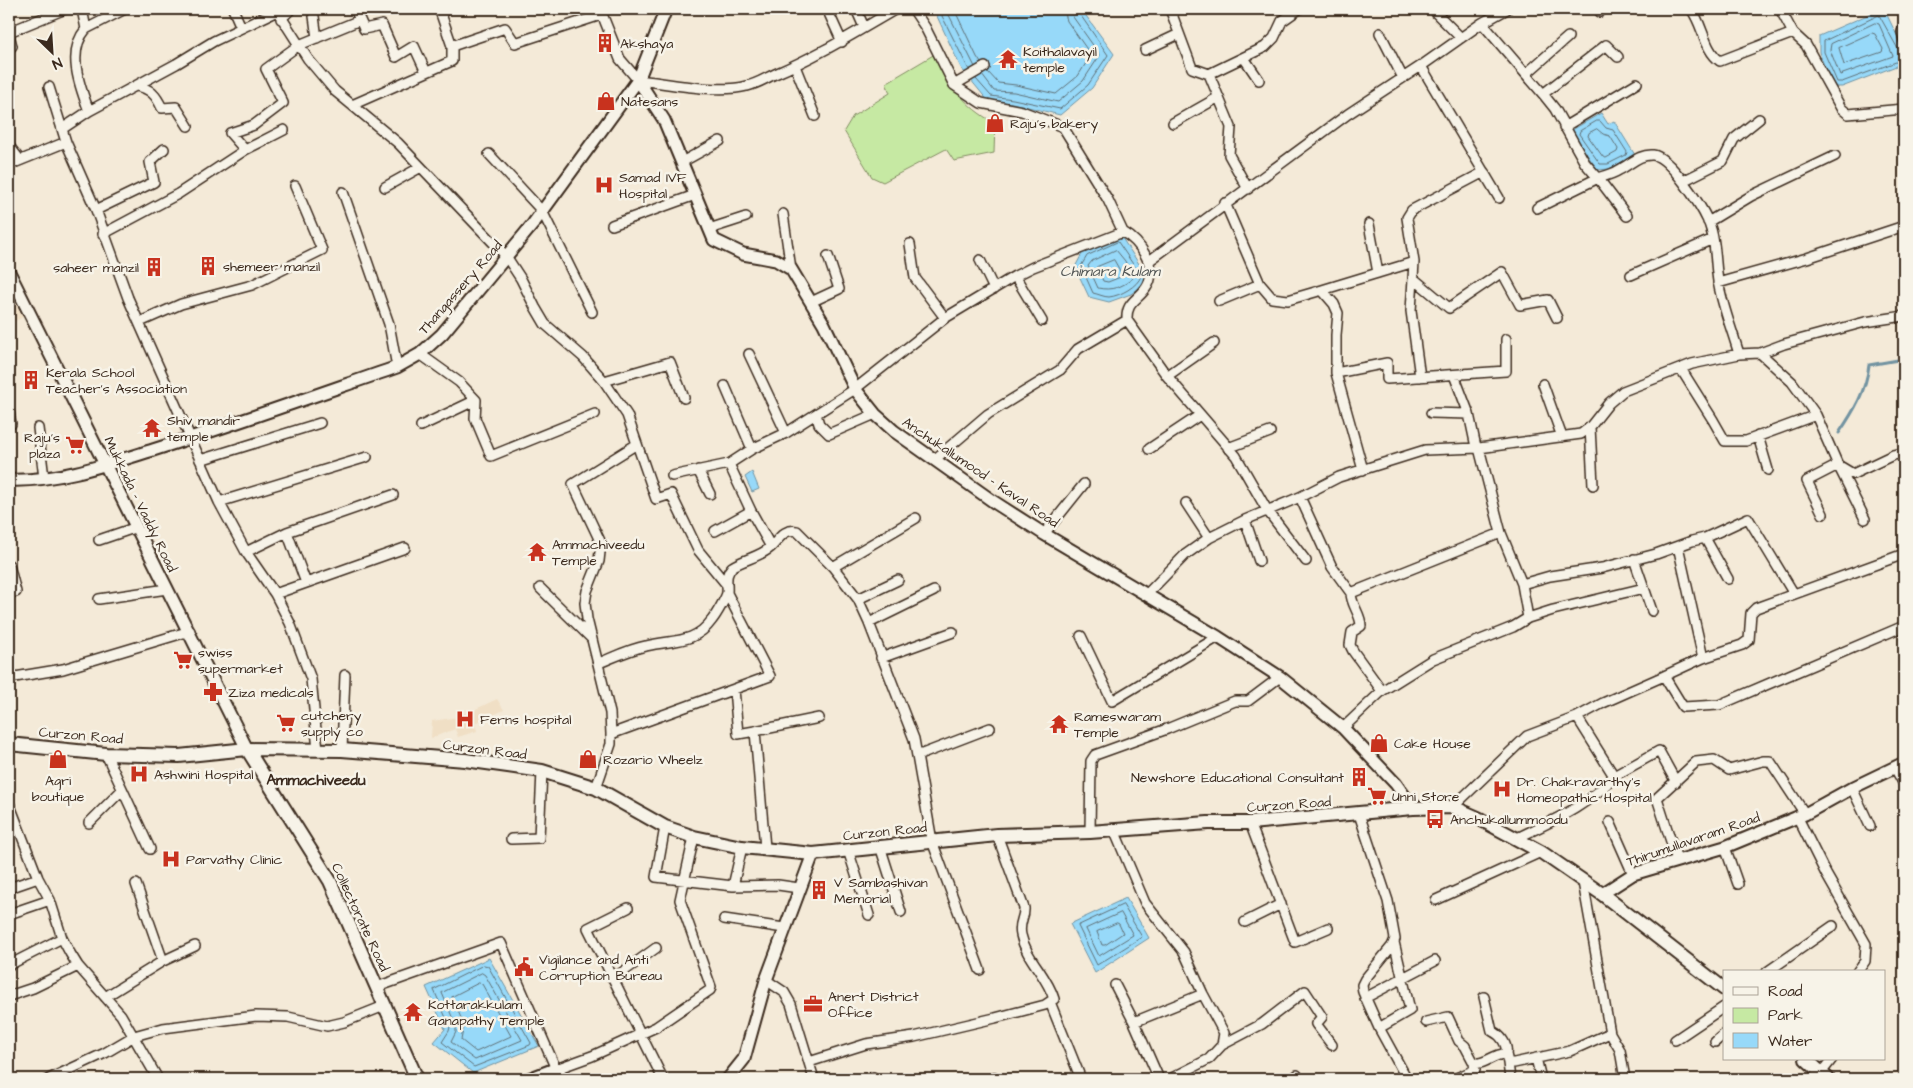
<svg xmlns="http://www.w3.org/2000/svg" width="1913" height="1088" font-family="'Architects Daughter',sans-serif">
	<rect width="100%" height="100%" fill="#f4ead8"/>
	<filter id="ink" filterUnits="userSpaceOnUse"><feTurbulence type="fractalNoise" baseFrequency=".02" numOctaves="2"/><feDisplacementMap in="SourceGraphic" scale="10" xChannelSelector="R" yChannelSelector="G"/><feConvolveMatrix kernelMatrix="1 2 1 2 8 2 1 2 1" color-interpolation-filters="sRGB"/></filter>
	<g filter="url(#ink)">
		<!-- built -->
		<path fill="#f0dfc5" d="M9,290L23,317L9,324Z
			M497,699L504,710L475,723L477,731L458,737L455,729L431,738L432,721L459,717Z"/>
		<!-- green -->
		<path fill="#c6e9a3" stroke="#808a60" d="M935,54C951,85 963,106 995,123L994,153L954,161L946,149L883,182L872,177L844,131L853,116L890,93L886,83Z"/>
		<!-- water -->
		<path fill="#97d9f9" stroke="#7293a1" d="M942,9H1081L1114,54L1092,88L1060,115L1012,103L988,101L961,68L935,12Z
			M1881,9L1886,13L1904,50V63L1842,87H1832L1819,52V36Z
			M1601,113L1608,124L1614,121L1635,155L1609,169L1598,170L1570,131Z
			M1120,235L1147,276L1142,286L1131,294L1109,302L1089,297L1075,267L1083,252Z
			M752,472L759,489L752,492L745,477Z
			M1126,898L1149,938L1095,973L1070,924Z
			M489,958L539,1046L473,1073L434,1042L445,1029L426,987Z"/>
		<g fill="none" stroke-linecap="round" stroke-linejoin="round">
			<!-- shore -->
			<path stroke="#607076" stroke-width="1" d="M943,9L942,16L969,70
				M949,9V15L975,67
				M957,9V15L977,57L981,63
				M1875,23L1879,24L1893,56L1840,75L1830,50L1831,44Z
				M1872,33L1875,34L1883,49L1882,52L1844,65L1839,48Z
				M1904,51L1898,49L1879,15L1824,41V52L1837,82H1842L1904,59
				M988,72L998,83L1016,85L1056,94L1078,76L1091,55L1067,21L1064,9
				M982,75L994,91L1014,92L1058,102L1083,81L1100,55L1073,17L1071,9
				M976,79L991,96L1013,99L1060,109L1088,85L1108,55L1079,13L1078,9
				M1597,121H1600L1606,128L1613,130L1627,152L1626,155L1608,164H1600L1579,134L1580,131Z
				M1597,129L1603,134L1610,136L1618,149L1617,152L1606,158L1603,157L1588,136L1589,133Z
				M1118,242L1141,276C1138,286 1120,296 1109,297C1104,297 1098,294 1093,293L1081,266L1087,256Z
				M1116,250L1125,261L1133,278C1123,287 1111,291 1098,288L1088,266L1092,261Z
				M1114,260L1123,276L1108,282L1103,281L1097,267Z
				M1123,905L1142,937L1097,965L1078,926Z
				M1121,913L1133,935L1099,956L1086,929Z
				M1117,923L1119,924L1123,933L1105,945H1102L1097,932Z
				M484,965L488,966L531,1043L530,1045L474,1067L442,1042L449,1031L450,1027L434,990Z
				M482,973L485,975L522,1040L475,1060L451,1042L456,1032V1026L442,993Z
				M479,983L482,984L511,1036L476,1052L461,1040L464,1025L452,997Z"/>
			<!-- stream -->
			<path stroke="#7293a1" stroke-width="3" d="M1839,433C1854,411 1866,391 1869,365L1904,359"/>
			<!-- minor casing -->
			<g stroke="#3b2a1e" stroke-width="12">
				<path id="minor" d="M82,9L86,29
					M233,9L241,27
					M276,9L308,59L335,91L398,143L506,256L521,279L535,307L545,324L583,357L604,381L627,415L656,499L671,494L698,550L726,584
					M313,9L317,38
					M355,9L364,29L382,25L396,57L414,46L426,72
					M600,9L620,59L638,80C668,83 718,94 747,86C757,84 766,78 775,74C818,56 856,32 896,9
					M827,9L842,42
					M856,9L864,27
					M913,9L925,27L954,85L985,67
					M1170,9L1192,68L1209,74L1231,127L1229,155L1248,189
					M1598,9L1600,12
					M1691,9C1703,24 1704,50 1720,61L1793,33
					M1780,9L1793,33L1806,45L1841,108L1848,114L1904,109
					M1436,13L1461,38
					M281,19L291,9
					M1482,23L1543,94L1555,109L1585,163L1598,178C1605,176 1613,174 1619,170C1631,164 1639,154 1653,155C1670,157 1701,206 1708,221C1716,239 1715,262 1718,281C1722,305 1732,330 1739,354
					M1904,26L1902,32L1904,40
					M9,32L65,9
					M1380,33L1403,78
					M9,35L12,46L9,49
					M452,46L505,28L515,43L601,15
					M1145,50L1179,34
					M1244,58L1259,80
					M795,66L815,116
					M1421,66L1499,198
					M1209,74L1265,47L1274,38L1282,21L1299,9
					M1526,74L1568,37
					M954,85L981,103L1022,111L1063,127L1108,200L1123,232
					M136,86C150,88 156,95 162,108L176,107L188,126
					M49,87L62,129
					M1543,94L1606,45L1618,57
					M352,105L452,61V46L440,11
					M89,111C80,87 66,52 86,29L125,9
					M1173,123L1219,97
					M1564,127L1637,83
					M66,142L96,210L128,298L219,502L246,552L275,594L290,623L311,679L318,750
					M9,146L20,160
					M245,150L230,133L254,125L283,103L266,69L299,45L360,20
					M489,154L542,211L592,312
					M682,162L720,141
					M9,165L66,142L62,129L89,111L176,64L214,41L277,11
					M1683,181L1723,161L1734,139L1759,119
					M385,187L421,167
					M343,192L389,324L397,367
					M1225,203L1260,284L1272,298L1288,300L1322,290L1334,304L1338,313L1336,335V373L1363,470
					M1537,208L1598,178L1627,216
					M96,210L154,182L150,162L164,149
					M783,214L791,269
					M1708,222L1751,196L1835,156
					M1369,224L1378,273
					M612,225L695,195
					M709,229L746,217
					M103,234L178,194L245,150L284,130
					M910,244L915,278L945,318
					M980,260L994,289
					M1149,261L1348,114L1421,66L1482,23L1507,9
					M1631,275L1713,239
					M1015,276L1042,321
					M1413,278L1449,308L1502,272L1520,305L1548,300L1557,318
					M1718,283L1807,258L1904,226
					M1322,290L1414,262
					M1219,301L1260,284
					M811,302L839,289L828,256
					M1127,320L1167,376L1236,456L1267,510L1306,561
					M140,322L181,304L252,285L322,250L295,186
					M1760,353L1792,382L1816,415L1838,465L1853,474L1893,455L1904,453
					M420,354L459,382L476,400L475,418L491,456L595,414
					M749,354L786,433
					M1681,369L1713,420L1725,441H1746L1816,415
					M1336,373L1387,363V379L1506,371V339
					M1454,375L1469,414L1476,447
					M1167,376L1214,343
					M1420,377L1411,311L1414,262L1407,218L1412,210L1484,172
					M604,381L670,362L684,398
					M1543,384L1562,437
					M725,386L752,449
					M9,411L11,424L9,426
					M1431,413L1469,414
					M816,414L819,424L829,434L875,414
					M421,426L476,400
					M1590,427L1593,485
					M38,428L44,478
					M1758,436L1768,470
					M1228,448L1270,432
					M1149,449L1200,415
					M200,460L320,423
					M698,470L710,494
					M672,476L729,464
					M1300,497L1332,567L1351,593
					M219,502L367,457
					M1186,503L1209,538
					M1823,514L1807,481L1838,465L1865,519
					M1245,520L1259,561
					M715,531L751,511
					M287,532L306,583
					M1044,534L1084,484
					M1705,538L1728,579
					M99,540L137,527
					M1678,546L1703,658
					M771,547L751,511L729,464L752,449L786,433L855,389L945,318L1015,276L1033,267L1123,232C1139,241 1160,268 1146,288C1137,301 1126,302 1127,320L1078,349L1060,370L988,414L934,460
					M246,552L287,532L393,495
					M1634,559L1652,611
					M9,565L16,592
					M833,567L916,518
					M1522,584L1550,576L1602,568L1656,554L1692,541L1705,538L1748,518L1794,594
					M540,588L592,639
					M275,594L405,548
					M1147,594L1185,555L1209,538L1245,520L1300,497L1339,477L1425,450L1479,448L1581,434L1590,427L1609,403L1623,391L1692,364L1739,354L1760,353L1784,344L1865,322L1904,316
					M99,599L167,589
					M858,599L898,580
					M1528,618L1553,610L1644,588
					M869,623L934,591
					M1081,636L1112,701L1218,637
					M881,658L953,632
					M599,663C614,657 630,649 646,646C672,639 694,645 712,620C716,615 726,598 727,593C728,582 724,576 732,567C744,559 760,557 771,547C779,540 783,528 797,531L833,567L858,599L869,623L914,739L932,841L980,970
					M1664,676L1703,658L1742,645L1749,640L1751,613L1756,608L1904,554
					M9,678L63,669L190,631
					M734,689L738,734L755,731
					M1382,691L1353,651L1350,645L1352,632L1361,626C1361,614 1351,605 1351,593L1501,533
					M1577,717L1614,776L1659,751L1676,782
					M1343,728L1382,691L1433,659L1513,627L1528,618L1522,584L1501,533L1479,448
					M611,734L770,676L727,593
					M342,750L345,675
					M106,754L150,849
					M917,756L990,728
					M1895,768L1904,784
					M596,788L611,744V734L610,713L587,619L585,603L587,591L599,561L601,543L573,484L637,444
					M1852,788L1870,826
					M9,803L38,878L50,900L62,938L70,953L78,966L121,1015L158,1079
					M1453,807L1527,736L1577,717L1603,703L1664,676L1683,707L1719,705L1904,626
					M1359,814L1388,901L1395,939L1392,946L1365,979L1362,985L1363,992L1379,1028L1407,1079
					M1797,816L1826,874L1866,944L1865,961L1857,972
					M1610,822L1633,874
					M89,823L122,790
					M1250,823L1295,942L1328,928
					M665,827L656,877L733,886L778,885L799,888
					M1114,830L1145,903L1184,952L1203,994L1224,1033L1222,1045L1209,1059L1170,1079
					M1090,832L1091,761L1095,755L1167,729L1235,701H1248L1280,677
					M1517,838C1552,821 1589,806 1614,776
					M511,839L539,838L542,771
					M880,846L901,912
					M1725,847L1738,884
					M765,848L755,731L819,718
					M848,850L869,915
					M1677,860L1657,798L1696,762L1714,760L1729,770L1763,761H1770L1805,814
					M1583,882L1610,1033L1620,1050L1625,1079
					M136,884L163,961
					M733,886L742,847
					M9,888L38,878
					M1436,900L1541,852
					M628,908L588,928L663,1079
					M9,914L50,900
					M724,919L784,928
					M1245,922L1281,904
					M9,965L62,938
					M1767,972L1833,926
					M613,979L656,948
					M766,980L784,992L791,1004L814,1079
					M1115,985L1134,1022L1159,1079
					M377,987L501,943L556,1069L592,1056L656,1027L710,990L711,987L680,900L694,837
					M9,996L33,988L78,966
					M105,997L163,961L195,946
					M1484,997L1492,1031C1501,1035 1508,1045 1506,1054
					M1365,998L1435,961
					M1050,1002L1081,1079
					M1134,1022L1203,994
					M1426,1022L1448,1017L1459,1041L1465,1046L1474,1063
					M1379,1028L1410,1010L1394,942
					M1675,1040L1724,1007
					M1715,1042L1724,1034
					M1222,1045L1262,1024L1305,991L1322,1017L1316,1024L1332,1045
					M1536,1058L1541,1079
					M809,1062L866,1044L914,1037L995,1018L1045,1005L1054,999C1047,975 1026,959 1021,935C1018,922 1025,918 1024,908L997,835
					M1508,1063L1510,1079
					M1297,1075L1299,1079
					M994,1077L995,1079
					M49,1079L105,1053L134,1036L163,1028L256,1016L288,1017L327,1026L344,1022L384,1006
					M867,1079L873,1077
					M1454,1079L1475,1070L1474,1063C1486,1065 1494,1053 1506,1054L1508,1063H1514L1570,1051L1610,1033
					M1811,1079L1821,1073L1832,1059"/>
			</g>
			<!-- tertiary casing -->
			<g stroke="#3b2a1e" stroke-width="15">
				<path id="tertiary" d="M638,80L664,120L714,240L743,254L776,260L791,269L824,324L855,389L875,414L894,431L994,502L1044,534L1218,637L1280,677L1343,728L1396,784L1413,808
					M9,272L247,749
					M9,480C56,482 108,464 153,450C235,424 316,395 397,367L420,354L442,334L533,224L638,80L666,9
					M1602,894L1633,874L1725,847L1805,814L1852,788L1904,763
					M728,1079L744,1059L766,980L813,854"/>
			</g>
			<!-- secondary casing -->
			<g stroke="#3b2a1e" stroke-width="16">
				<path id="secondary" d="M9,744L106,754L179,756L247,749L342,750L465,760L542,771L596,788L665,827L694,837L742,847L813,854L997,835L1090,832L1208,823H1250L1413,808L1453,807L1478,818L1541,852L1602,894L1724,989
					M247,749L330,881L417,1079
					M1806,1059L1828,1079
					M530,1079L556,1069L563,1079"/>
			</g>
			<!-- minor -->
			<use href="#minor" stroke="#f7f3e8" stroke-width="9"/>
			<!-- tertiary -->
			<use href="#tertiary" stroke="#f7f3e8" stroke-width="11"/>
			<!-- secondary -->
			<use href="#secondary" stroke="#f7f3e8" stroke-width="12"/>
		</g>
	</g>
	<!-- icons -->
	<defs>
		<g id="building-bare" transform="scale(1.5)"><path d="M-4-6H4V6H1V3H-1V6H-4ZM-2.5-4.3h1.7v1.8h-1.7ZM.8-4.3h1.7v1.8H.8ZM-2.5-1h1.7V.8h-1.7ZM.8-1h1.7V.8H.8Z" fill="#c8321e" stroke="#f7f3e8" stroke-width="2.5" paint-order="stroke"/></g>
		<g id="temple-bare" transform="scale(1.5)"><path d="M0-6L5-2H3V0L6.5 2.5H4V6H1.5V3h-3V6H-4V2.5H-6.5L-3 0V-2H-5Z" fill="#c8321e" stroke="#f7f3e8" stroke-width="2.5" paint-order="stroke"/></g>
		<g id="shop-bare" transform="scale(1.5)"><path d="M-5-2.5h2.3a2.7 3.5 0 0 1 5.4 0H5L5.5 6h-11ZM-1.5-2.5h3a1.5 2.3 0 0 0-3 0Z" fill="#c8321e" stroke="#f7f3e8" stroke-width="2.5" paint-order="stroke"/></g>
		<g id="hospital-bare" transform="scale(1.5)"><path d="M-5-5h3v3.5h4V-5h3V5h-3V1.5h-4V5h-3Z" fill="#c8321e" stroke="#f7f3e8" stroke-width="2.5" paint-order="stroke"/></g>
		<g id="supermarket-bare" transform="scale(1.5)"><path d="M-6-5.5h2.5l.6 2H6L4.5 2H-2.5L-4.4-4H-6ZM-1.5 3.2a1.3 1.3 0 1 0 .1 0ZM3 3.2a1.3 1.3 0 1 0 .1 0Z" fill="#c8321e" stroke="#f7f3e8" stroke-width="2.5" paint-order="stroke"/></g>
		<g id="pharmacy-bare" transform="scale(1.5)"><path d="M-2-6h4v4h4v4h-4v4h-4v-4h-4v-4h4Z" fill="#c8321e" stroke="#f7f3e8" stroke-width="2.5" paint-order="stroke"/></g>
		<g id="bus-bare" transform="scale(1.5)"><path d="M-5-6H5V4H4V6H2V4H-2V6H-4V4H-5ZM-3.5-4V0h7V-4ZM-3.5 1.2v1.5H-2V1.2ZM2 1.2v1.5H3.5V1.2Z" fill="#c8321e" stroke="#f7f3e8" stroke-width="2.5" paint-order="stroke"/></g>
		<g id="civic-bare" transform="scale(1.5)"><path d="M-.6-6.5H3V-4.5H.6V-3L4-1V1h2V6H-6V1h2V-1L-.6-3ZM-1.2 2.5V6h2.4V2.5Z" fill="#c8321e" stroke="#f7f3e8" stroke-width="2.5" paint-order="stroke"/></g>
		<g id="office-bare" transform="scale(1.5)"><path d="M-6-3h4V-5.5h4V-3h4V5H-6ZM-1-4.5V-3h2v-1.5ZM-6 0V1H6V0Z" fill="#c8321e" stroke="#f7f3e8" stroke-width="2.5" paint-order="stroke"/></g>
	</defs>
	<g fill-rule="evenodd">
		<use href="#building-bare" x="605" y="43"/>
		<use href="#temple-bare" x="1008" y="59"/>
		<use href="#shop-bare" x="606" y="101"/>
		<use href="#shop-bare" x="995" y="123"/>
		<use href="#hospital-bare" x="604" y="185"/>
		<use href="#building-bare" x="208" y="266"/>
		<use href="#building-bare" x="154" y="267"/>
		<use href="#building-bare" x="31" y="380"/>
		<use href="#temple-bare" x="152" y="428"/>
		<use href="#supermarket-bare" x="75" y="445"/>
		<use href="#temple-bare" x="537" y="552"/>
		<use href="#supermarket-bare" x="183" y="660"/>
		<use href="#pharmacy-bare" x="213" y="692"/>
		<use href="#hospital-bare" x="465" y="719"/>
		<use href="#supermarket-bare" x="286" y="723"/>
		<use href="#temple-bare" x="1059" y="724"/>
		<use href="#shop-bare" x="1379" y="743"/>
		<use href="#shop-bare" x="58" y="759"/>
		<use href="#shop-bare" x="588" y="759"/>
		<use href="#hospital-bare" x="139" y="774"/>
		<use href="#building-bare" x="1359" y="777"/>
		<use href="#hospital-bare" x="1502" y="789"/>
		<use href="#supermarket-bare" x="1377" y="796"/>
		<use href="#bus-bare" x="1435" y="819"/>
		<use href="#hospital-bare" x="171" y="859"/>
		<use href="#building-bare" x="819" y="890"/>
		<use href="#civic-bare" x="524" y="967"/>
		<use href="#office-bare" x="813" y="1004"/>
		<use href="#temple-bare" x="413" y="1012"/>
	</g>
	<g text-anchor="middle" stroke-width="5" stroke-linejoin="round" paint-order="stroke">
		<!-- poi labels -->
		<g font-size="14" fill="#3b2a1e" stroke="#f7f3e8" text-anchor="start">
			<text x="620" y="48">Akshaya</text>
			<text x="1023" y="56">Koithalavayil<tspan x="1023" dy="16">temple</tspan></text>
			<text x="621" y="106">Natesans</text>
			<text x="1010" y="128">Raju's bakery</text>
			<text x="619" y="182">Samad IVF<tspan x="619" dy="16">Hospital</tspan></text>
			<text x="223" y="271">shemeer manzil</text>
			<text x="139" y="272" text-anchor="end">saheer manzil</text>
			<text x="46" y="377">Kerala School<tspan x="46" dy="16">Teacher's Association</tspan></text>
			<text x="167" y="425">Shiv mandir<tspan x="167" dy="16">temple</tspan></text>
			<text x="60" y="442" text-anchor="end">Raju's<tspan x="60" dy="16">plaza</tspan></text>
			<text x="552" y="549">Ammachiveedu<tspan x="552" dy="16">Temple</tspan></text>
			<text x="198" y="657">swiss<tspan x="198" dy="16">supermarket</tspan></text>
			<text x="228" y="697">Ziza medicals</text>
			<text x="301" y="720">cutchery<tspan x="301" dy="16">supply co</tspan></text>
			<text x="1074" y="721">Rameswaram<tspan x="1074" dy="16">Temple</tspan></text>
			<text x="480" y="724">Ferns hospital</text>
			<text x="1394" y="748">Cake House</text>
			<text x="603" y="764">Rozario Wheelz</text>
			<text x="154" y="779">Ashwini Hospital</text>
			<text x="1344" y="782" text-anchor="end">Newshore Educational Consultant</text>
			<text x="58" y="785" text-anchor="middle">Agri<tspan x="58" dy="16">boutique</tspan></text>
			<text x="1517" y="786">Dr. Chakravarthy's<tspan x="1517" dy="16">Homeopathic Hospital</tspan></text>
			<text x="1392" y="801">Unni Store</text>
			<text x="1450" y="824">Anchukallummoodu</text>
			<text x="186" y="864">Parvathy Clinic</text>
			<text x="834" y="887">V Sambashivan<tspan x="834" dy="16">Memorial</tspan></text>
			<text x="539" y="964">Vigilance and Anti<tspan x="539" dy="16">Corruption Bureau</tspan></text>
			<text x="828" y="1001">Anert District<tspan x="828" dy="16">Office</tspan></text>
			<text x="428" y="1009">Kottarakkulam<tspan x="428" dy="16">Ganapathy Temple</tspan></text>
		</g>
		<!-- street labels -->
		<g font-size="14" fill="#3b2a1e" stroke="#f7f3e8">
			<text transform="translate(460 287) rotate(-49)" y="5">Thangassery Road</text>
			<text transform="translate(981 472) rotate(34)" y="5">Anchukallumood - Kaval Road</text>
			<text transform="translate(141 504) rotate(64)" y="5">Mukkada - Vaddy Road</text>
			<text transform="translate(81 735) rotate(5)" y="5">Curzon Road</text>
			<text transform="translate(485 749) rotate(7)" y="5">Curzon Road</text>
			<text transform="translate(1289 804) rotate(-4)" y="5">Curzon Road</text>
			<text transform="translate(885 831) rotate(-6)" y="5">Curzon Road</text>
			<text transform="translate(1693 839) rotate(-19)" y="5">Thirumullavaram Road</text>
			<text transform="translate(361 917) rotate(65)" y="5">Collectorate Road</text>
		</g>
		<!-- water labels -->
		<g font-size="15" font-style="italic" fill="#525655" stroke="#f7f3e8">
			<text x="1110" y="276">Chimara Kulam</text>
		</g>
		<!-- neighbourhood labels -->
		<g font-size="15" font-weight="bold" fill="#3b2a1e" stroke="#f7f3e8">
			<text x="316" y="785">Ammachiveedu</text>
		</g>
	</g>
	<!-- margin -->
	<rect width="1913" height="1088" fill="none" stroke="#f7f3e8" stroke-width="30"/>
	<rect x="15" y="15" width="1883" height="1058" fill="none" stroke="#3b2a1e" stroke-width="2" filter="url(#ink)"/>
	<!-- legend -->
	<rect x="1723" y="970" width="162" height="90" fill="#f7f3e8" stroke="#aca397"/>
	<rect x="1733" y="987" width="25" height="8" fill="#f7f3e8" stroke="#aca397"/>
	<text x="1768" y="996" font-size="15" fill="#3b2a1e">Road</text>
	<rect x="1733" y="1008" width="25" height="15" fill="#c6e9a3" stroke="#aca397"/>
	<text x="1768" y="1020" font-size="15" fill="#3b2a1e">Park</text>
	<rect x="1733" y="1033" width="25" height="15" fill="#97d9f9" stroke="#aca397"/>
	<text x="1768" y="1046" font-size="15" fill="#3b2a1e">Water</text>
	<!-- north arrow -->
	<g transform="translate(52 52) rotate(155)" stroke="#f7f3e8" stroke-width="4" paint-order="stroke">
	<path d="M0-4L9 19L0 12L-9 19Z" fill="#3b2a1e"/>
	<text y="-8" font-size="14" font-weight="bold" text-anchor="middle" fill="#3b2a1e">N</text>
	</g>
</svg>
